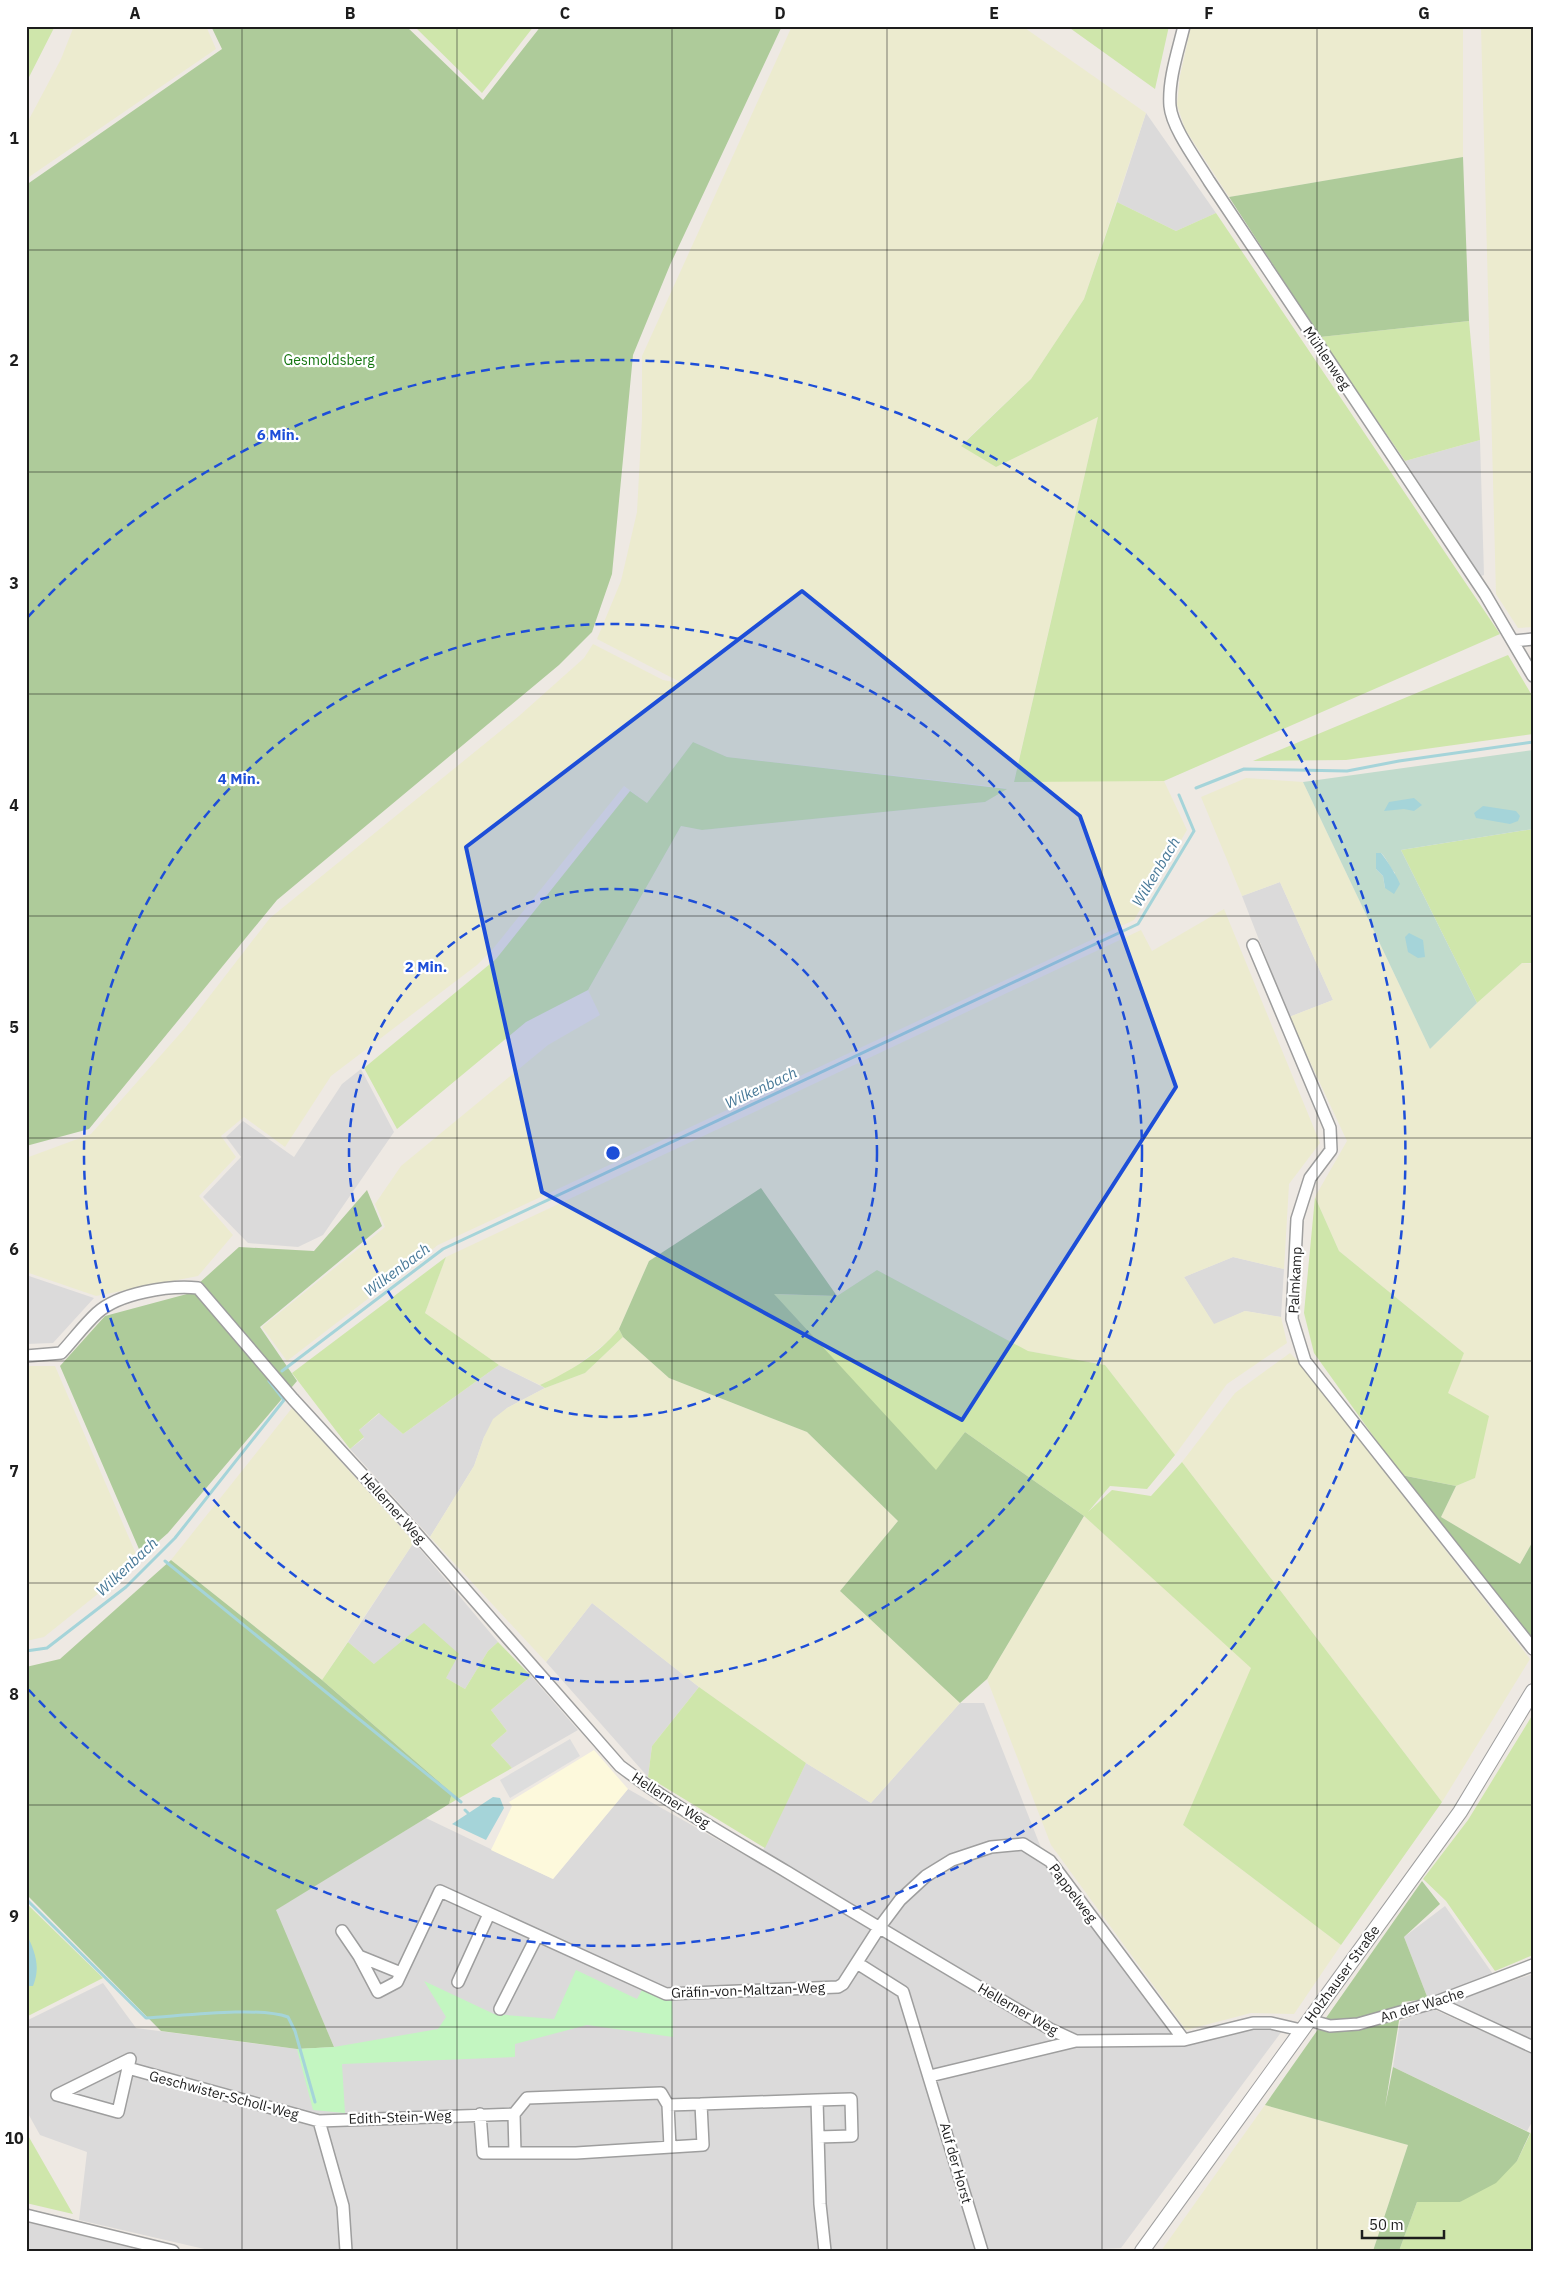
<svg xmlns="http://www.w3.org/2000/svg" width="1559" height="2277" font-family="'IBM Plex Sans',sans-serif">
	<rect width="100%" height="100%" fill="#eee9e3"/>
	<!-- residential -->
	<path fill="#dbdada" d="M1146,113L1216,213L1176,231L1117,202Z
		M1480,440L1484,575L1478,577L1405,461Z
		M1280,882L1333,1000L1289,1017L1242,896Z
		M361,1069L394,1132L323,1235L298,1247L248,1243L203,1197L241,1157L226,1137L243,1121L294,1157L342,1084Z
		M1233,1257L1284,1269L1281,1317L1245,1311L1214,1325L1184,1277Z
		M26,1275L94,1298L53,1343L26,1344Z
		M499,1365L545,1388L507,1408L484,1437L474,1466L430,1537L350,1449L364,1438L359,1430L380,1413L403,1434Z
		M414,1542L498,1642L488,1651L465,1689L446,1678L374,1664L348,1642Z
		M592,1603L699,1687L652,1746L648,1777L546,1662Z
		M531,1676L578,1730L512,1768L491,1745L507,1731L491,1710Z
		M960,1703H984L1047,1863L1182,2044L1254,2026L1282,2031L1121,2248L1063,2251H213L79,2220L87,2152L40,2135L26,2110V2021L103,1983L136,2028L297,2049L334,2047L275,1910L426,1818L553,1879L628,1789L757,1862L806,1763L871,1803Z
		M1445,1906L1493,1974L1428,1999L1404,1937Z
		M1533,1974V2043L1452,2006V2001Z
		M1433,2009L1533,2054V2120L1527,2131L1393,2067L1400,2021Z
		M26,2222L144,2251H26Z"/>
	<!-- education -->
	<path fill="#fdf9dc" d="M594,1750L628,1789L553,1879L491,1850L512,1806L509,1802Z"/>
	<!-- farmland -->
	<path fill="#ecebcf" d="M74,26H206L216,49L26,179V125L61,59Z
		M792,26H1022L1146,113L1084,299L1031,379L961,445L996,467L1098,417L1014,781H1164L1187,830L1134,920L438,1245L287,1361L262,1327L385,1227L375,1204L401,1166L548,1045L600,1015L588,990L681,826L702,830L985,802L1006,788L727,757L693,742L647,803L624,786L492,950L477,965L331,1076L285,1147L244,1117L221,1136L236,1157L199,1196L233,1235L198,1276L96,1296L26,1272V1158L91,1134L185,1028L270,918L519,716L584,658L593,644L663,680L684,684L597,639L621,581L637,512L642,419V356Z
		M1191,26H1463V157L1229,197L1185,129L1177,105L1180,76Z
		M1481,26H1533V627L1518,628L1496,594Z
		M1246,778L1303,782L1430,1049L1477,1003L1522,963L1533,964V1541L1520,1564L1441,1517L1456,1486L1475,1478L1447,1393L1464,1353L1339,1251L1315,1197L1347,1141L1289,1017L1333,1000L1280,882L1242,896L1201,797Z
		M1224,909L1320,1143L1289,1184L1284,1269L1233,1257L1184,1277L1214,1324L1245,1311L1281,1317L1287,1343L1227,1384L1175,1455L1105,1365L1028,1351L877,1270L837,1296L761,1189L649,1261L619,1329L611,1339L566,1374L540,1385L499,1365L425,1313L446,1257L1141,930L1152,951Z
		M623,1337L669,1378L807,1432L898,1521L840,1591L960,1703L871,1803L806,1763L699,1687L592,1603L546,1662L430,1537L474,1466L484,1437L493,1419L507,1408L545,1388L585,1373Z
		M1290,1353L1300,1363L1530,1659L1442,1802L1182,1462L1235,1393Z
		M26,1366H55L139,1561L44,1637L26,1641Z
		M292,1408L414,1542L322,1680L171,1560Z
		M1084,1516L1252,1668L1183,1825L1341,1945L1294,2014L1251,2013L1186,2030L1051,1845L987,1679Z
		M1265,2105L1408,2145L1373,2251H1161Z"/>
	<!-- grass -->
	<path fill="#cfe6ab" d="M26,26H55L26,83Z
		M414,26H534L482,93Z
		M1067,26H1169L1155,89Z
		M1117,202L1176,231L1216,213L1500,634L1164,781L1014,782L1098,417L996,467L961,446L1031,379L1084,299Z
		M1469,321L1480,440L1405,461L1320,337Z
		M1508,655L1533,697V734L1346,760L1253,761Z
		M693,742L727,757L1007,789L985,802L702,830L681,826L588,990L526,1022L397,1129L364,1068L496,959L630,791L647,803Z
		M1533,829V963H1522L1477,1003L1401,850Z
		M1315,1197L1339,1251L1464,1353L1448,1393L1489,1416L1475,1478L1456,1486L1401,1475L1314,1353L1304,1313Z
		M446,1257L425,1313L499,1365L403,1434L379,1413L359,1430L364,1437L350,1449L292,1373Z
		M877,1270L1028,1351L1105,1365L1175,1455L1147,1489L1110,1486L1088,1512L1112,1490L1151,1496L1182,1462L1442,1802L1341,1945L1183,1825L1251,1668L1084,1516L965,1432L936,1471L773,1294L837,1296Z
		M619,1329L623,1337L585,1373L545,1388L540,1385C569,1372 599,1354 619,1329Z
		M424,1623L459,1654L446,1678L465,1689L488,1651L498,1642L531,1676L491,1710L507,1731L491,1745L512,1768L449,1804L452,1793L322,1680L348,1642L374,1664Z
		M699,1687L806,1763L765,1848L648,1777L652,1746Z
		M1533,1714V1955L1495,1971L1446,1901L1423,1879L1468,1820Z
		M26,1903L103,1978L26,2017Z
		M1533,2128V2251H1399L1417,2202H1460L1517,2161Z
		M26,2132L73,2214L26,2203Z"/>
	<!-- forest -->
	<path fill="#aecb9a" d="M211,26H406L483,100L541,26H782L670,265L633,355L612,574L592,632L559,665L277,900L89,1129L26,1146V185L222,49Z
		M1463,157L1469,321L1320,337L1229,197Z
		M761,1188L837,1296L774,1294L936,1470L965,1432L1084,1516L987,1679L960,1703L840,1591L898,1521L807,1432L669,1378L623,1337L619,1329L649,1261Z
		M367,1190L382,1226L260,1327L297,1381L168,1533L142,1556L60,1366L105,1316L187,1294L239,1247L314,1251Z
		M1401,1475L1456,1486L1441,1517L1520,1564L1533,1541V1643Z
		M171,1560L322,1680L452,1793L449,1804L276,1910L334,2047L297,2049L161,2031L26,1894V1667L60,1659Z
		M1422,1881L1440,1904L1404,1937L1428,1999L1402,2002L1385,2107L1393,2067L1530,2133L1517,2161L1496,2183L1460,2202H1417L1399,2251H1373L1408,2145L1265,2105Z"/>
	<!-- wetland -->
	<path fill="#c1dbcc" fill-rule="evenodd" d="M1533,750V829L1401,850L1477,1003L1430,1049L1303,782ZM1377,853H1381C1388,860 1389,867 1395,873L1385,888L1383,876L1376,869Z"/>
	<!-- park -->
	<path fill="#c3f6c1" d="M576,1970L637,1999L642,1990L661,1999H672L673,2037L587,2025L515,2044V2057L342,2064L345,2113L313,2110L297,2049L334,2047L438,2029L446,2017L424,1981L494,2014L554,2019Z"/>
	<!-- parking -->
	<path fill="#ddd" d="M570,1739L580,1756L510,1798L500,1780Z
		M121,2070L112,2106L79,2098L82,2086Z
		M840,2104L841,2132H823L822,2105Z
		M689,2110L691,2142H676L675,2111Z
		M487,2117H507L508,2149H488Z"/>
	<!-- water -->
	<path fill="#a5d4d9" d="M1414,798L1422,805L1414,811L1404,809L1384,811L1389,802Z
		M1483,806L1516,811L1520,816L1518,821L1510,824L1476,818L1474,813Z
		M1376,853H1381C1387,860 1396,875 1400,884L1394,894L1385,888L1383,876L1376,869Z
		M1409,933L1423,940L1425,957L1418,958L1408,952L1405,937Z
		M493,1797L500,1798L504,1808L486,1840L452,1824Z
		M26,1933C35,1951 41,1967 33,1986H26Z"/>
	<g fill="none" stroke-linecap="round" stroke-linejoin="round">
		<!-- stream -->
		<path stroke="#a5d4d9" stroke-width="3" d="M1196,788L1244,769L1347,771L1399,761L1533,742
			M282,1371L443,1249L1138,924L1194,831L1179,795
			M165,1561L461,1802
			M26,1651L47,1648L126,1587L175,1538L284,1400L269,1381
			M465,1810L468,1813
			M26,1899L146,2018C181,2016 257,2006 288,2017L295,2031L315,2102"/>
		<!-- minor casing -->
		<g stroke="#9e9e9e" stroke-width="14">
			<path id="minor" d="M1184,26C1178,51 1168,80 1170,106C1172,128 1197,161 1209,181L1485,594L1533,676
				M1514,641L1533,639
				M1253,945L1330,1128L1331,1150L1310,1178L1297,1219L1292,1319L1305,1361L1533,1649
				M26,1356L61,1353C73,1340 84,1325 97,1313C119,1293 169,1285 198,1288L293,1399L407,1523L620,1766C673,1806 730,1838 787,1872C874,1925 962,1977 1050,2029L1076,2041L1184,2040L1253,2023H1271L1301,2030
				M342,1931L359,1956L401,1973
				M359,1956L378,1992L397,1982L440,1891L666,1994L838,1987L843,1984L879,1928L900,1900L926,1876L952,1860L991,1847L1023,1844L1050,1861L1184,2040
				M857,1963L903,1992L982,2251
				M458,1982L489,1914
				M1436,2002L1533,2047
				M500,2009L537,1936
				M1309,2020L1330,2026L1358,2024L1436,2002L1533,1965
				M128,2068L118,2112L57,2095L130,2059L128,2068L319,2121L514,2114
				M930,2076L1076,2041
				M701,2104L817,2100
				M480,2114L483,2153H576L703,2145L701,2104L668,2105L670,2147
				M319,2121L343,2206L346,2251
				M818,2137L852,2136L851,2099L817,2100L820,2204L825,2251
				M515,2153L514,2114L527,2098L661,2093L668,2105
				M26,2215L173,2251"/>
		</g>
		<!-- tertiary casing -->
		<g stroke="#9e9e9e" stroke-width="16">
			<path id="tertiary" d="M1142,2251L1460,1812L1533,1691"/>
		</g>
		<!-- minor -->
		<use href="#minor" stroke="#fff" stroke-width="11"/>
		<!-- tertiary -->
		<use href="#tertiary" stroke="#fff" stroke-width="14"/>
	</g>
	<!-- marked area -->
	<path fill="#1d4ed8" fill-opacity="0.2" stroke="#1d4ed8" stroke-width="4" stroke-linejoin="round" d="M802,591L1080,816L1176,1087L962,1420L542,1192L466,847Z"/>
	<!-- grid -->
	<path fill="none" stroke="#1d1d1d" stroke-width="1" stroke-opacity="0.55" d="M242,26V2251M457,26V2251M672,26V2251M887,26V2251M1102,26V2251M1317,26V2251M26,250H1533M26,472H1533M26,694H1533M26,916H1533M26,1138H1533M26,1361H1533M26,1583H1533M26,1805H1533M26,2027H1533"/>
	<!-- distance rings -->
	<g fill="none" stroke="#1d4ed8" stroke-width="2.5" stroke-dasharray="9 6">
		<circle cx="613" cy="1153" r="264"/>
		<circle cx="613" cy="1153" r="529"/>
		<path d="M28 617A793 793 0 1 1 28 1689"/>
	</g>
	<g text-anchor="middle" stroke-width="4.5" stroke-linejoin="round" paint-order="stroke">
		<!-- street labels -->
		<g font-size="14" fill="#1d1d1d" stroke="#fff">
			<text transform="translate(1327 358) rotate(56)" y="5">Mühlenweg</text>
			<text transform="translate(1295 1280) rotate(-87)" y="5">Palmkamp</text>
			<text transform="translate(393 1508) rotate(48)" y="5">Hellerner Weg</text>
			<text transform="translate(671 1800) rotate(33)" y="5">Hellerner Weg</text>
			<text transform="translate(1073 1893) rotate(53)" y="5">Pappelweg</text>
			<text transform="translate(1342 1974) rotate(-54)" y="5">Holzhauser Straße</text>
			<text transform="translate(748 1990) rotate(-2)" y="5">Gräfin-von-Maltzan-Weg</text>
			<text transform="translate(1422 2005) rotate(-17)" y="5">An der Wache</text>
			<text transform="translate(1018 2009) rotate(30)" y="5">Hellerner Weg</text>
			<text transform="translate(224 2095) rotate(15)" y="5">Geschwister-Scholl-Weg</text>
			<text transform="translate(400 2117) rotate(-2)" y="5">Edith-Stein-Weg</text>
			<text transform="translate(956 2163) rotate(74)" y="5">Auf der Horst</text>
		</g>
		<!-- park labels -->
		<g font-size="14" fill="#147510" stroke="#fff">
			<text x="329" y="365">Gesmoldsberg</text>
		</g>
		<!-- water labels -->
		<g font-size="15" font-style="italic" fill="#487998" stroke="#fff">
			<text transform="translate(1156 872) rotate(-59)" y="5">Wilkenbach</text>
			<text transform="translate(761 1088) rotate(-25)" y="5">Wilkenbach</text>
			<text transform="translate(397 1270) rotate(-37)" y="5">Wilkenbach</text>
			<text transform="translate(127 1567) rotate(-43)" y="5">Wilkenbach</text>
		</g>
	</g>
	<circle cx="613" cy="1153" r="8" fill="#1d4ed8" stroke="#fff" stroke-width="2.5"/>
	<g font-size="15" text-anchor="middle" font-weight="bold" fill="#1d4ed8" stroke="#fff" stroke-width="4.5" stroke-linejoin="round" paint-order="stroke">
		<text x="278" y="440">6 Min.</text>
		<text x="239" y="784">4 Min.</text>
		<text x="426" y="972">2 Min.</text>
	</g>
	<!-- border -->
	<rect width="1559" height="2277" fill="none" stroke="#ffffff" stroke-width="55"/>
	<!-- scale -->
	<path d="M1362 2230v8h82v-8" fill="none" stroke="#1d1d1d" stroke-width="2.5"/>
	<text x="1369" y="2230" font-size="15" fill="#1d1d1d" stroke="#ffffff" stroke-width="4" paint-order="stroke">50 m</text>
	<rect x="28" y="28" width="1504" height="2222" fill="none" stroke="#1d1d1d" stroke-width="2"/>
	<g font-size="16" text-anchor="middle" font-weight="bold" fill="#1d1d1d">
		<text x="135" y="19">A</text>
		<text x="350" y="19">B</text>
		<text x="565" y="19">C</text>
		<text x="780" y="19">D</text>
		<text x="994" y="19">E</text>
		<text x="1209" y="19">F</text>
		<text x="1424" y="19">G</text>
		<text x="14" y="144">1</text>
		<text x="14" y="366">2</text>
		<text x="14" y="589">3</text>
		<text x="14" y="811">4</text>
		<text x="14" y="1033">5</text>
		<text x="14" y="1255">6</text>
		<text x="14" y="1477">7</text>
		<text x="14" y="1700">8</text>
		<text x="14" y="1922">9</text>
		<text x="14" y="2144">10</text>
	</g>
</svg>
